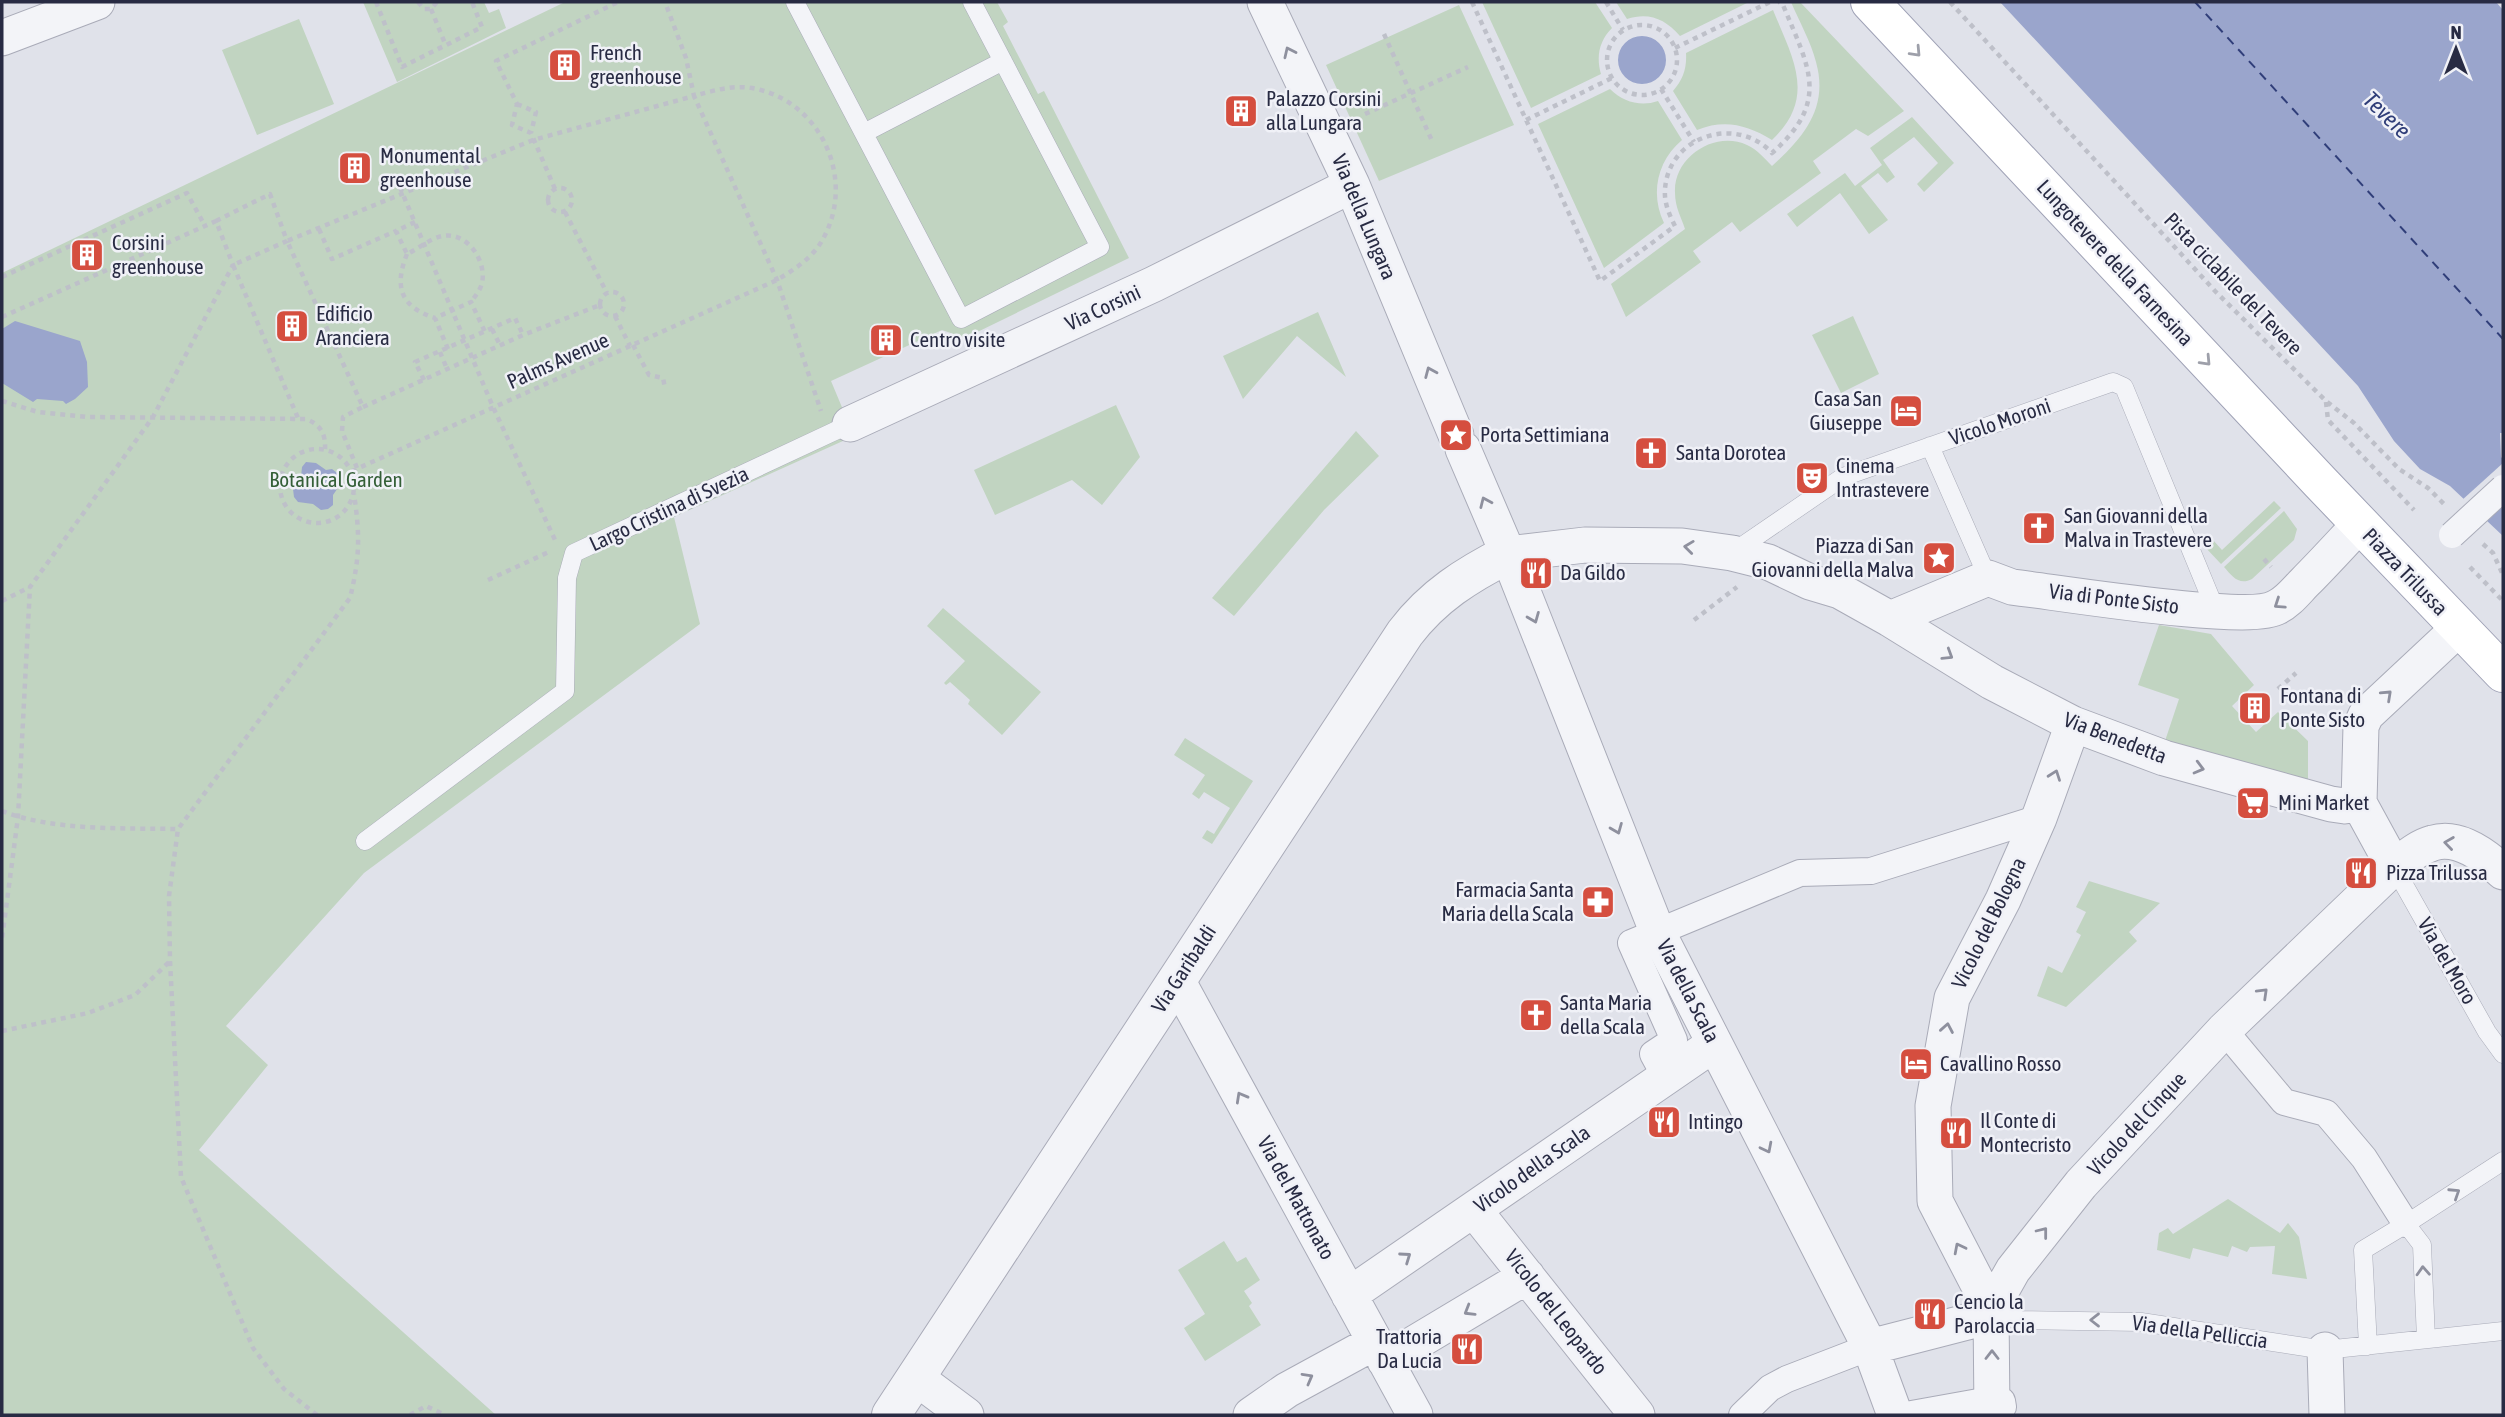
<svg xmlns="http://www.w3.org/2000/svg" width="2505" height="1417" font-family="'Asap Condensed',sans-serif">
	<rect width="100%" height="100%" fill="#e0e2ea"/>
	<!-- green -->
	<path fill="#c1d4c1" d="M363,2H484L489,13L499,9L506,28L397,82Z
		M565,2H997L1008,22L1003,26L1038,94L1044,91L1129,258L965,338L942,330L831,381L854,436L674,517L700,624L364,873L226,1026L268,1065L199,1150L496,1415H2V273Z
		M1482,2H1595L1612,28C1599,41 1596,57 1601,74L1531,108Z
		M1616,2H1749L1680,36C1665,19 1649,12 1627,19Z
		M1791,2H1800L1904,111L1868,136L1856,129L1813,161L1821,173L1740,232L1732,222L1693,251L1701,262L1626,317L1611,284L1685,229C1681,217 1675,207 1675,193C1673,157 1715,130 1747,145C1758,150 1764,158 1772,166C1803,138 1829,108 1816,62C1811,42 1799,21 1791,2Z
		M1459,5L1514,125L1379,181L1326,65Z
		M1773,10C1793,59 1817,97 1772,140C1747,125 1725,119 1697,130L1673,91C1683,80 1687,68 1686,53Z
		M299,19L334,104L257,135L222,50Z
		M1610,89C1623,102 1641,107 1658,101L1682,140C1657,161 1650,194 1664,223L1604,268L1538,124Z
		M1912,117L1954,163L1924,192L1917,184L1938,163L1914,137L1883,160L1895,177L1887,183L1878,173L1861,186L1888,220L1869,234L1840,193L1797,227L1787,214L1845,173L1855,186L1882,165L1870,148Z
		M1318,312L1346,377L1297,336L1243,399L1223,356Z
		M1853,316L1879,374L1841,393L1812,335Z
		M1116,405L1140,457L1102,505L1072,480L995,515L974,470Z
		M1356,431L1379,456L1324,510L1234,616L1212,598Z
		M2274,501L2281,508L2221,564L2205,547L2213,540L2222,550Z
		M2284,511L2297,529L2294,540L2252,579C2239,586 2232,576 2224,567Z
		M943,608L1041,692L1002,735L968,704L970,700L950,682L946,685L944,683L965,661L927,626Z
		M2159,625L2211,634L2254,685L2232,706L2256,732L2278,712L2308,741V787L2164,744L2179,699L2138,685Z
		M1185,738L1253,781L1212,844L1202,838L1207,830L1214,834L1230,808L1204,792L1199,799L1192,794L1205,775L1174,755Z
		M2089,881L2160,903L2129,932L2137,941L2066,1007L2037,996L2048,966L2062,973L2081,935L2076,932L2086,912L2076,907Z
		M2228,1199L2280,1233L2288,1223L2299,1237L2307,1279L2272,1274L2275,1246L2250,1247L2247,1252L2232,1246L2228,1257L2193,1248L2190,1259L2157,1250L2159,1233L2168,1228L2173,1234Z
		M1224,1241L1237,1262L1246,1257L1260,1280L1244,1291L1252,1303L1249,1306L1261,1325L1205,1361L1184,1328L1205,1314L1178,1270Z"/>
	<!-- water -->
	<path fill="#9aa5cc" d="M2000,2H2496L2503,10V433H2500L2501,457L2503,459V536L2450,486L2420,469L2394,441L2358,386Z
		M1618 60a24 24 0 1 1 48 0a24 24 0 1 1-48 0Z
		M15,321L80,341L87,362L88,387L75,399L66,404L63,401L37,399L33,402L2,383V329Z
		M306,462L316,463L326,470L332,469L341,476L342,482L333,495V505L328,509L321,510L313,504L298,502L294,497L293,489L299,481L298,478L301,477L302,467Z"/>
	<!-- pier -->
	<path fill="#e0e2ea" d="M2503,463V505L2484,522L2461,501Z"/>
	<g fill="none" stroke-linecap="round" stroke-linejoin="round">
		<!-- ferry -->
		<path stroke="#303e79" stroke-width="2" stroke-dasharray="9 7" stroke-linecap="butt" d="M2195,2L2503,339"/>
		<!-- service casing -->
		<g stroke="#a9abb8" stroke-width="19">
			<path id="service" d="M795,2L961,319L1100,247L972,2
				M864,133L1003,61
				M1930,446L1988,578
				M1732,553L1843,477L2113,382L2124,387L2216,611
				M365,841L565,691L567,578L574,553L850,424
				M2394,867L2487,1032L2503,1054
				M2406,1224L2503,1161
				M1991,1309L2002,1315L2020,1320L2141,1322L2325,1350L2503,1331
				M2368,1346L2363,1250L2406,1224L2422,1245L2426,1339"/>
		</g>
		<!-- pedestrian casing -->
		<g stroke="#a9abb8" stroke-width="28">
			<path id="pedestrian" d="M2224,1030L2284,1102L2326,1113L2364,1158L2406,1224
				M1666,1078L1653,1054L1674,1040L1631,943L1800,873L1871,871L2039,818
				M1742,1415L1770,1388L1787,1379L1870,1347
				M1906,1415L1984,1401H2002L2003,1407"/>
		</g>
		<!-- minor casing -->
		<g stroke="#a9abb8" stroke-width="37">
			<path id="minor" d="M1265,2L1352,185L1456,435
				M2,38L97,2
				M850,424L1154,284L1352,185
				M1463,449L1508,554L1657,931L1870,1347L1895,1415
				M1508,554L1585,545L1682,546L1732,553L1768,562L1810,582L1840,591L1890,619L1992,682L2073,724L2164,758L2331,804L2345,806L2359,803
				M1890,619L1988,578L2012,587C2056,592 2249,624 2277,607C2288,602 2297,590 2305,582C2324,563 2342,543 2360,524
				M2359,803L2361,726L2366,715L2458,629
				M2359,803L2394,867
				M1177,980L1415,1415
				M1474,1210L1637,1415
				M1349,1295L1714,1044
				M1870,1347L1967,1322L1991,1309L2013,1270L2081,1184L2224,1030L2394,867C2406,858 2418,847 2433,843C2458,835 2486,856 2503,872
				M2325,1350L2327,1415
				M1385,1361L1527,1276
				M915,1377L966,1415
				M1251,1415L1287,1390L1375,1342
				M1992,1415L1991,1309L1935,1201L1933,1106L1952,998L2003,900L2039,818L2073,724"/>
		</g>
		<!-- tertiary casing -->
		<g stroke="#a9abb8" stroke-width="40">
			<path id="tertiary" d="M891,1415L1405,633C1433,596 1467,575 1508,554"/>
		</g>
		<!-- primary casing -->
		<g stroke="#9fa2b6" stroke-width="40">
			<path id="primary" d="M1870,2L2321,483L2503,673"/>
		</g>
		<!-- path -->
		<path stroke="#bec0c9" stroke-width="4.5" stroke-dasharray="5 5" stroke-linecap="butt" d="M376,2L402,67L482,27L472,2
			M418,2L424,9H431L437,2
			M1472,2L1600,281L1675,226C1669,214 1664,203 1665,189C1669,135 1737,115 1772,153C1831,101 1809,68 1783,5L1779,2
			M1606,2L1623,30
			M1950,2L2215,291L2326,401L2354,423L2399,469L2428,488L2445,505
			M431,9L446,46
			M1607 60a35 35 0 1 1 70 0a35 35 0 1 1-70 0Z
			M1384,34L1433,143
			M1675,48L1770,2
			M1661,89L1694,142
			M517,104L536,112L531,133
			M1365,114L1468,67
			M1526,120L1612,78
			M396,178L493,407L556,542
			M548 200a12 12 0 1 1 24 0a12 12 0 1 1-24 0Z
			M555,189L531,133L512,125L517,104L496,61L618,2
			M565,212L607,293
			M216,221L270,194L287,241L233,265L298,418
			M415,222L396,231L407,254C418,249 431,238 442,236C467,231 487,261 482,283C480,291 475,296 471,302
			M319,229L332,259L396,231
			M407,254C394,286 400,307 435,318
			M2,277L187,193L205,226
			M600 304a12 12 0 1 1 24 0a12 12 0 1 1-24 0Z
			M615,316L630,346
			M2,317L216,221L233,265L153,417L30,587L18,817L2,939
			M492,329L500,345
			M633,345L649,375L663,378L665,388
			M448,349L435,318L471,302L485,332
			M440,352L447,369
			M424,380L415,362L515,318L523,335
			M2,401L38,412L87,417L306,419C320,424 326,434 325,449
			M2326,402L2328,420L2414,510
			M363,407L523,335L600,305
			M280 486a37 37 0 1 1 74 0a37 37 0 1 1-74 0Z
			M357,468L342,431L343,417L363,407L287,241L533,140L694,96L777,280L821,411
			M352,471L777,280C795,269 814,257 824,237C855,179 822,104 757,89C736,84 715,90 694,96L686,58L665,2
			M2483,544L2493,553L2503,575
			M2264,559L2271,567
			M2470,567L2503,601
			M488,580L551,551
			M2,601L30,587
			M1694,620L1737,587
			M2278,689L2296,673
			M2,811C53,831 123,828 178,829
			M2,1031L88,1013L135,995L170,961
			M317,1415L284,1389L253,1348L181,1177L170,961L169,896L178,829L350,598C360,557 360,535 354,494
			M410,1415L426,1406L445,1415"/>
		<!-- service -->
		<use href="#service" stroke="#f3f4f8" stroke-width="18"/>
		<!-- pedestrian -->
		<use href="#pedestrian" stroke="#f3f4f8" stroke-width="26"/>
		<!-- minor -->
		<use href="#minor" stroke="#f3f4f8" stroke-width="35"/>
		<!-- tertiary -->
		<use href="#tertiary" stroke="#f3f4f8" stroke-width="38"/>
		<!-- primary -->
		<use href="#primary" stroke="#fff" stroke-width="38"/>
		<!-- pedestrian-bridge casing -->
		<g stroke="#a9abb8" stroke-width="28" stroke-linecap="butt">
			<path id="pedestrian-bridge" d="M2452,535L2503,488"/>
		</g>
		<!-- pedestrian-bridge -->
		<use href="#pedestrian-bridge" stroke="#f3f4f8" stroke-width="26"/>
	</g>
	<!-- one-way arrows -->
	<defs><path id="oneway-chevron" d="M-2-3.5L2.5 0L-2 3.5" fill="none" stroke-width="1.6" stroke-linecap="round" stroke-linejoin="round" transform="scale(1.75)"/></defs>
	<g stroke="#8e909e">
		<use href="#oneway-chevron" transform="translate(1289 52) rotate(-115)"/>
		<use href="#oneway-chevron" transform="translate(1430 372) rotate(-113)"/>
		<use href="#oneway-chevron" transform="translate(1485 502) rotate(-114)"/>
		<use href="#oneway-chevron" transform="translate(1689 547) rotate(-173)"/>
		<use href="#oneway-chevron" transform="translate(2279 604) rotate(146)"/>
		<use href="#oneway-chevron" transform="translate(1534 618) rotate(68)"/>
		<use href="#oneway-chevron" transform="translate(1948 655) rotate(32)"/>
		<use href="#oneway-chevron" transform="translate(2387 695) rotate(-43)"/>
		<use href="#oneway-chevron" transform="translate(2199 768) rotate(15)"/>
		<use href="#oneway-chevron" transform="translate(2055 775) rotate(-70)"/>
		<use href="#oneway-chevron" transform="translate(1617 829) rotate(68)"/>
		<use href="#oneway-chevron" transform="translate(2449 843) rotate(-172)"/>
		<use href="#oneway-chevron" transform="translate(2263 993) rotate(-44)"/>
		<use href="#oneway-chevron" transform="translate(1947 1028) rotate(-80)"/>
		<use href="#oneway-chevron" transform="translate(1241 1097) rotate(-119)"/>
		<use href="#oneway-chevron" transform="translate(1767 1148) rotate(63)"/>
		<use href="#oneway-chevron" transform="translate(2455 1193) rotate(-33)"/>
		<use href="#oneway-chevron" transform="translate(2043 1232) rotate(-52)"/>
		<use href="#oneway-chevron" transform="translate(1959 1248) rotate(-117)"/>
		<use href="#oneway-chevron" transform="translate(1406 1257) rotate(-35)"/>
		<use href="#oneway-chevron" transform="translate(2423 1271) rotate(-93)"/>
		<use href="#oneway-chevron" transform="translate(1469 1311) rotate(149)"/>
		<use href="#oneway-chevron" transform="translate(2095 1320) rotate(-180)"/>
		<use href="#oneway-chevron" transform="translate(1992 1355) rotate(-90)"/>
		<use href="#oneway-chevron" transform="translate(1308 1378) rotate(-29)"/>
	</g>
	<g stroke="#9ea0aa">
		<use href="#oneway-chevron" transform="translate(1916 52) rotate(47)"/>
		<use href="#oneway-chevron" transform="translate(2206 361) rotate(47)"/>
	</g>
	<!-- icons -->
	<defs>
		<g id="building-square" transform="scale(1.75)"><rect x="-9" y="-9" width="18" height="18" rx="4" fill="#d54e3f" stroke="#f0f1f7"/><path d="M-4-6H4V6H1V3H-1V6H-4ZM-2.5-4.3h1.7v1.8h-1.7ZM.8-4.3h1.7v1.8H.8ZM-2.5-1h1.7V.8h-1.7ZM.8-1h1.7V.8H.8Z" fill="#fff"/></g>
		<g id="hotel-square" transform="scale(1.75)"><rect x="-9" y="-9" width="18" height="18" rx="4" fill="#d54e3f" stroke="#f0f1f7"/><path d="M-6-4.5h1.5V1H6V5H4.5V3h-9V5H-6ZM-4 0a1.8 1.8 0 1 1 3.6 0ZM.5 0V-2.5h3Q6-2.5 6 0Z" fill="#fff"/></g>
		<g id="sight-square" transform="scale(1.75)"><rect x="-9" y="-9" width="18" height="18" rx="4" fill="#d54e3f" stroke="#f0f1f7"/><path d="M0-6L1.8-2.2L6-1.7L2.9 1.2L3.7 5.4L0 3.3L-3.7 5.4L-2.9 1.2L-6-1.7L-1.8-2.2Z" fill="#fff"/></g>
		<g id="church-square" transform="scale(1.75)"><rect x="-9" y="-9" width="18" height="18" rx="4" fill="#d54e3f" stroke="#f0f1f7"/><path d="M-1.2-6h2.4v3.5h3.3v2.4h-3.3V6h-2.4V-.1h-3.3v-2.4h3.3Z" fill="#fff"/></g>
		<g id="theatre-square" transform="scale(1.75)"><rect x="-9" y="-9" width="18" height="18" rx="4" fill="#d54e3f" stroke="#f0f1f7"/><path d="M-5-5.5Q0-4 5-5.5V0Q5 5 0 6Q-5 5-5 0ZM-3.3-2.5H-1v1.5H-3.3ZM1-2.5H3.3v1.5H1ZM-2.8 1Q0 5.5 2.8 1Z" fill="#fff"/></g>
		<g id="restaurant-square" transform="scale(1.75)"><rect x="-9" y="-9" width="18" height="18" rx="4" fill="#d54e3f" stroke="#f0f1f7"/><path d="M-5-6h1v4h1v-4h1v4h1v-4h1v5L-1.5 .5V6h-2V.5L-5-1ZM5-6V6H3V1.5H1.5Q1.5-4 5-6Z" fill="#fff"/></g>
		<g id="supermarket-square" transform="scale(1.75)"><rect x="-9" y="-9" width="18" height="18" rx="4" fill="#d54e3f" stroke="#f0f1f7"/><path d="M-6-5.5h2.5l.6 2H6L4.5 2H-2.5L-4.4-4H-6ZM-1.5 3.2a1.3 1.3 0 1 0 .1 0ZM3 3.2a1.3 1.3 0 1 0 .1 0Z" fill="#fff"/></g>
		<g id="pharmacy-square" transform="scale(1.75)"><rect x="-9" y="-9" width="18" height="18" rx="4" fill="#d54e3f" stroke="#f0f1f7"/><path d="M-2-6h4v4h4v4h-4v4h-4v-4h-4v-4h4Z" fill="#fff"/></g>
	</defs>
	<g fill-rule="evenodd">
		<use href="#building-square" x="565" y="65"/>
		<use href="#building-square" x="1241" y="111"/>
		<use href="#building-square" x="355" y="168"/>
		<use href="#building-square" x="87" y="255"/>
		<use href="#building-square" x="292" y="326"/>
		<use href="#building-square" x="886" y="340"/>
		<use href="#hotel-square" x="1906" y="411"/>
		<use href="#sight-square" x="1456" y="435"/>
		<use href="#church-square" x="1651" y="453"/>
		<use href="#theatre-square" x="1812" y="478"/>
		<use href="#church-square" x="2039" y="528"/>
		<use href="#sight-square" x="1939" y="558"/>
		<use href="#restaurant-square" x="1536" y="573"/>
		<use href="#building-square" x="2255" y="708"/>
		<use href="#supermarket-square" x="2253" y="803"/>
		<use href="#restaurant-square" x="2361" y="873"/>
		<use href="#pharmacy-square" x="1598" y="902"/>
		<use href="#church-square" x="1536" y="1015"/>
		<use href="#hotel-square" x="1916" y="1064"/>
		<use href="#restaurant-square" x="1664" y="1122"/>
		<use href="#restaurant-square" x="1956" y="1133"/>
		<use href="#restaurant-square" x="1930" y="1314"/>
		<use href="#restaurant-square" x="1467" y="1349"/>
	</g>
	<g text-anchor="middle" stroke-width="5" stroke-linejoin="round" paint-order="stroke">
		<!-- poi labels -->
		<g font-size="21" fill="#282b43" stroke="#f0f1f7" text-anchor="start">
			<text x="590" y="60">French<tspan x="590" dy="24">greenhouse</tspan></text>
			<text x="1266" y="106">Palazzo Corsini<tspan x="1266" dy="24">alla Lungara</tspan></text>
			<text x="380" y="163">Monumental<tspan x="380" dy="24">greenhouse</tspan></text>
			<text x="112" y="250">Corsini<tspan x="112" dy="24">greenhouse</tspan></text>
			<text x="316" y="321">Edificio<tspan x="316" dy="24">Aranciera</tspan></text>
			<text x="910" y="347">Centro visite</text>
			<text x="1882" y="406" text-anchor="end">Casa San<tspan x="1882" dy="24">Giuseppe</tspan></text>
			<text x="1480" y="442">Porta Settimiana</text>
			<text x="1676" y="460">Santa Dorotea</text>
			<text x="1836" y="473">Cinema<tspan x="1836" dy="24">Intrastevere</tspan></text>
			<text x="2064" y="523">San Giovanni della<tspan x="2064" dy="24">Malva in Trastevere</tspan></text>
			<text x="1914" y="553" text-anchor="end">Piazza di San<tspan x="1914" dy="24">Giovanni della Malva</tspan></text>
			<text x="1560" y="580">Da Gildo</text>
			<text x="2280" y="703">Fontana di<tspan x="2280" dy="24">Ponte Sisto</tspan></text>
			<text x="2278" y="810">Mini Market</text>
			<text x="2386" y="880">Pizza Trilussa</text>
			<text x="1574" y="897" text-anchor="end">Farmacia Santa<tspan x="1574" dy="24">Maria della Scala</tspan></text>
			<text x="1560" y="1010">Santa Maria<tspan x="1560" dy="24">della Scala</tspan></text>
			<text x="1940" y="1071">Cavallino Rosso</text>
			<text x="1980" y="1128">Il Conte di<tspan x="1980" dy="24">Montecristo</tspan></text>
			<text x="1688" y="1129">Intingo</text>
			<text x="1954" y="1309">Cencio la<tspan x="1954" dy="24">Parolaccia</tspan></text>
			<text x="1442" y="1344" text-anchor="end">Trattoria<tspan x="1442" dy="24">Da Lucia</tspan></text>
		</g>
		<!-- street labels -->
		<g font-size="21" fill="#282b43" stroke="#f0f1f7">
			<text transform="translate(1364 217) rotate(67)" y="7">Via della Lungara</text>
			<text transform="translate(2115 263) rotate(47)" y="7">Lungotevere della Farnesina</text>
			<text transform="translate(2233 284) rotate(46)" y="7">Pista ciclabile del Tevere</text>
			<text transform="translate(1103 308) rotate(-25)" y="7">Via Corsini</text>
			<text transform="translate(558 361) rotate(-24)" y="7">Palms Avenue</text>
			<text transform="translate(2000 422) rotate(-19)" y="7">Vicolo Moroni</text>
			<text transform="translate(669 509) rotate(-25)" y="7">Largo Cristina di Svezia</text>
			<text transform="translate(2405 572) rotate(46)" y="7">Piazza Trilussa</text>
			<text transform="translate(2114 599) rotate(7)" y="7">Via di Ponte Sisto</text>
			<text transform="translate(2115 738) rotate(21)" y="7">Via Benedetta</text>
			<text transform="translate(1989 923) rotate(-64)" y="7">Vicolo del Bologna</text>
			<text transform="translate(2447 961) rotate(60)" y="7">Via del Moro</text>
			<text transform="translate(1184 969) rotate(-57)" y="7">Via Garibaldi</text>
			<text transform="translate(1688 991) rotate(63)" y="7">Via della Scala</text>
			<text transform="translate(2137 1124) rotate(-47)" y="7">Vicolo del Cinque</text>
			<text transform="translate(1532 1169) rotate(-35)" y="7">Vicolo della Scala</text>
			<text transform="translate(1296 1198) rotate(61)" y="7">Via del Mattonato</text>
			<text transform="translate(1556 1312) rotate(52)" y="7">Vicolo del Leopardo</text>
			<text transform="translate(2200 1332) rotate(8)" y="7">Via della Pelliccia</text>
		</g>
		<!-- park labels -->
		<g font-size="21" fill="#345f37" stroke="#f0f1f7">
			<text x="336" y="487">Botanical Garden</text>
		</g>
		<!-- water labels -->
		<g font-size="23" font-style="italic" fill="#303e79" stroke="#f0f1f7">
			<text transform="translate(2387 115) rotate(44)" y="8">Tevere</text>
		</g>
	</g>
	<!-- border -->
	<rect width="2505" height="1417" fill="none" stroke="#282b43" stroke-width="7"/>
	<!-- north arrow -->
	<g transform="translate(2456 49)" stroke="#f0f1f7" stroke-width="5" paint-order="stroke">
	<path d="M0-5L12 26L0 18L-12 26Z" fill="#282b43"/>
	<text y="-10" font-size="19" font-weight="bold" text-anchor="middle" fill="#282b43">N</text>
	</g>
</svg>
